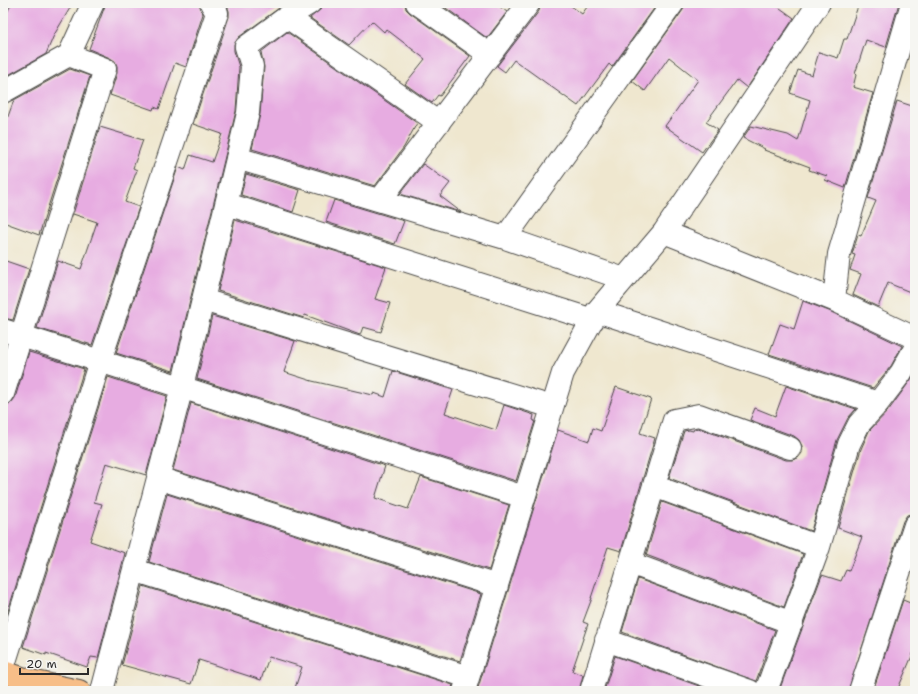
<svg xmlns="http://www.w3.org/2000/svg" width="918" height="694" font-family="'Shantell Sans',sans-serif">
	<rect width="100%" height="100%" fill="#f6f6f2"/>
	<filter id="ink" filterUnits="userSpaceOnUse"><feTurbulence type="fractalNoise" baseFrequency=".025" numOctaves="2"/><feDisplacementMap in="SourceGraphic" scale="8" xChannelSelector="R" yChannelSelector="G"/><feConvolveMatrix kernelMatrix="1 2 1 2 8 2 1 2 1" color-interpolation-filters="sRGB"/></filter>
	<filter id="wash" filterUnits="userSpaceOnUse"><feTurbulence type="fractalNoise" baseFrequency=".012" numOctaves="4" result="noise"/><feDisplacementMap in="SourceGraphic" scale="16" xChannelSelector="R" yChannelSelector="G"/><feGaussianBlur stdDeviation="0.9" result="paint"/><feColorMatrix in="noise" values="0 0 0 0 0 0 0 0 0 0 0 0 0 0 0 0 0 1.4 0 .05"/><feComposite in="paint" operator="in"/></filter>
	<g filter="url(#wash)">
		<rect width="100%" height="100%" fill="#efe7cf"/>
		<g id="blocks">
			<!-- building -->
			<path fill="#e7ace1" d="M12,3H73L54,35L46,54L3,78V20Z
				M106,3H199L203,14L186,67L175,63L159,109L154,107L153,110L110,95L117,73V66L115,61L110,58L89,49Z
				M226,3H286L239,37L234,44V51L239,67L236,111L173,371L116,353L178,167L185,170L190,155L212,162L222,134L193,124L229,17V11Z
				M322,3H405L406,9L410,13L470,56L440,96L438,95L432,103L405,84L425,59L386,29L384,32L372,21L349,45L310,18L321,9Z
				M439,3H495L507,12L487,38Z
				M541,3H567L582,14L590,3H658L612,67L609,64L578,106L514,60L505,72L497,66L539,11Z
				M685,3H773L794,18L747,88L737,80L706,122L718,130L702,152L665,126L698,80L669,57L645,91L632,81L683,10Z
				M859,3H899L886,47L866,40L855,74L856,75L853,87L873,93L845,188L825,180L827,176L809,170L810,167L764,150L765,149L743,138L751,126L788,135L798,141L810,100L790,93L798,70L812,75L819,52L838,58L844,39H847Z
				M287,32L417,123L404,147L375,186L252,149L260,114L264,67L261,52Z
				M70,69L90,76L39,235L3,222V130L14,100Z
				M897,101L915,107V294L888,283L878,307L853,295L861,274L850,270L855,255L852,254L858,235L861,236L876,201L868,198Z
				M100,127L143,140L133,168L137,170L125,202L139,207L92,345L37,328L58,261L81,269L97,222L73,214Z
				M423,164L450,183L440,196L461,212L400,194Z
				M246,174L300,190L293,212L241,195Z
				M334,200L404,221L395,244L326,222Z
				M235,220L386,267L375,299L390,303L381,332L363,327L360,335L305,315L304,318L218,291Z
				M3,260L29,269L13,320L3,318Z
				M803,301L829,311L902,346L891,366L873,388L769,354L780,324L794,329Z
				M212,316L295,341L284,372L312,381L373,395L374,393L385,397L393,371L453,390L445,413L496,430L504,405L534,415L533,420L535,421L516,481L197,379Z
				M29,352L84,369L3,627V406L11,403L15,398Z
				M915,374V513L907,515L903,521L848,691H779L822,575L841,581L846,570L849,571L862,537L838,528L861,449L869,431L888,411Z
				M108,377L167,396L146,475L106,463L94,502L102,504L90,541L125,553L98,658L91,657L87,667L46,653V655L23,647Z
				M786,386L856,409L848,418L837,440L811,531L669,478L684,431L689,430L693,431L694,429L698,428L786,460H792L798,458L802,453V446L799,440L794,436L750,420L755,408L775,416Z
				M616,387L651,399L640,433L655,438L621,551L608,547L591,598H592L583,622L588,624L572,671L583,675L579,691H477L558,430L589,441L593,428L601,431Z
				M191,403L385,466L375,498L408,509L421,477L509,505L489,570L173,470Z
				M167,494L481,594L460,661L149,562Z
				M662,502L803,554L784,607L646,555Z
				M638,579L775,630L756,681L622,632Z
				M143,586L453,685L451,691H294L302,667L269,657L261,680L199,660L191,684L122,665Z
				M903,600L915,605V649L897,691H873Z
				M615,656L713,691H604Z"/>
		</g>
	</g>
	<g filter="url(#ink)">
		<use href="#blocks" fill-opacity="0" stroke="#484744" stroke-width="1"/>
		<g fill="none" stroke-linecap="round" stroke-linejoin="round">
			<!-- street casing -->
			<g stroke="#484744" stroke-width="24">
				<path id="street" d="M417,3L490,55
					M287,17L439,123
					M3,92L69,55
					M237,158L505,238L624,279
					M380,200L529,3
					M227,204L593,320
					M664,232L834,300L915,338
					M505,238L673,3
					M203,300L552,407
					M834,300L839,254L912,3
					M597,311L878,403
					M3,330L524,497
					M3,394L105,69L69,55L93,3
					M158,478L497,586
					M654,486L819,547
					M630,563L792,623
					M134,570L468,677
					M606,640L750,691
					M3,668L100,361L217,13L211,3
					M102,691L182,387L248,113L252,66L246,47L287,17L310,3
					M464,691L563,373L597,311L664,232L819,3
					M591,691L674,420L699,415L790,448
					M766,691L819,547L849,444L859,424L878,403L901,373L915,348
					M860,691L915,525"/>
			</g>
			<!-- primary casing -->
			<g stroke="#484744" stroke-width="24">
				<path id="primary" d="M3,672L31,681L79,691"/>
			</g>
			<!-- street -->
			<use href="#street" stroke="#fff" stroke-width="22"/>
			<!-- primary -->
			<use href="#primary" stroke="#f7be88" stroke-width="22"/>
		</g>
	</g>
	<!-- margin -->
	<rect width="918" height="694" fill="none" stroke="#f6f6f2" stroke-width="16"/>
	<!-- scale -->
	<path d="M20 668v6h68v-6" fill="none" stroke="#2b2b2b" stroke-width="2"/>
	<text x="26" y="668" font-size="12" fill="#2b2b2b" stroke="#f6f6f2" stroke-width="3" paint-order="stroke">20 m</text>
</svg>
